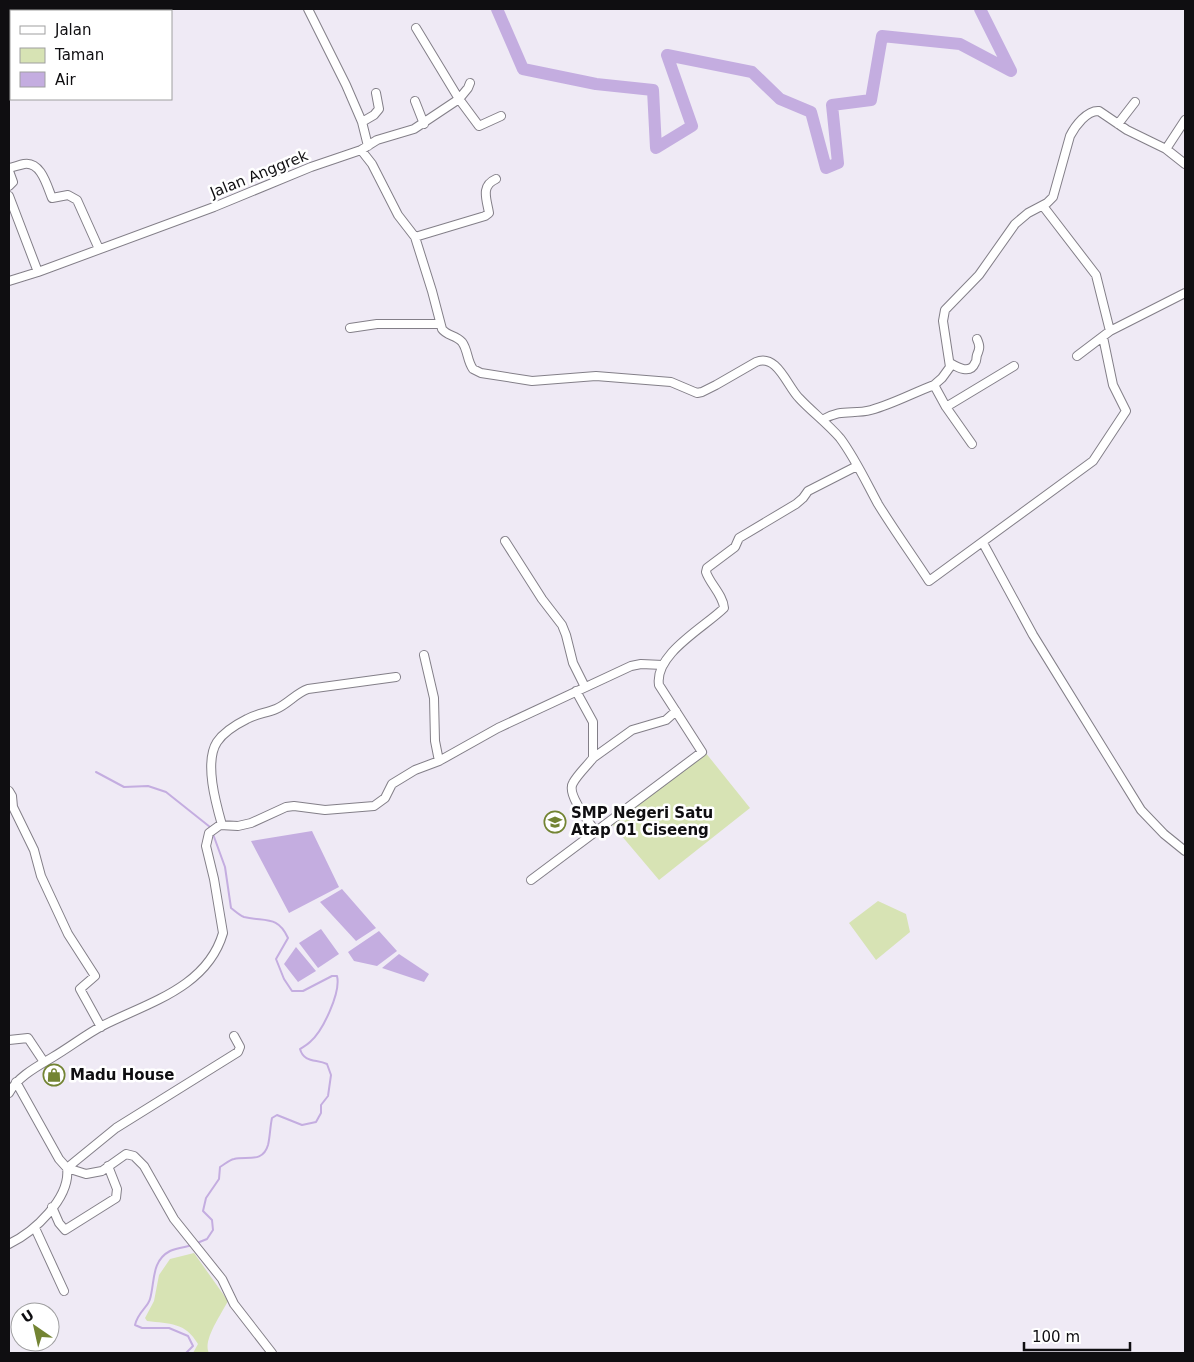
<svg xmlns="http://www.w3.org/2000/svg" width="1194" height="1362" font-family="'DejaVu Sans',sans-serif">
	<rect width="100%" height="100%" fill="#efeaf5"/>
	<!-- green -->
	<path fill="#d7e3b4" d="M705,752L750,808L659,880L610,822Z
		M878,901L906,914L910,932L876,960L849,923Z
		M194,1253L228,1301C222,1313 202,1341 209,1353H193L198,1344C185,1322 170,1324 147,1321L145,1318L154,1301L159,1275L170,1259Z"/>
	<!-- water -->
	<path fill="#c4ade0" d="M312,831L339,887L289,913L251,841Z
		M342,889L376,928L356,941L320,902Z
		M321,929L339,954L318,968L299,943Z
		M379,931L397,951L377,966L354,961L348,952Z
		M296,947L316,971L298,982L284,964Z
		M399,954L429,974L424,982L382,968Z"/>
	<g fill="none" stroke-linecap="round" stroke-linejoin="round">
		<!-- stream -->
		<path stroke="#c4ade0" stroke-width="2" d="M96,772L124,787L148,786L166,792L210,827L211,830
			M197,1243L207,1239L213,1230L212,1220L203,1211L206,1198L219,1179L220,1167C225,1164 229,1160 234,1159C247,1156 263,1163 268,1145C270,1137 270,1127 272,1118L277,1115L302,1125L316,1122L321,1113V1105L328,1096L331,1075L327,1064C316,1059 304,1063 300,1049C303,1047 307,1045 310,1042C323,1031 341,992 337,976H332L303,991H292L284,979L276,959L288,938C278,915 265,922 244,917C239,915 235,911 231,908L225,867L213,834
			M186,1353L193,1346L188,1336L169,1328H142L135,1325C138,1312 148,1307 150,1299C155,1282 151,1261 170,1251C177,1248 186,1247 193,1245"/>
		<!-- river -->
		<path stroke="#c4ade0" stroke-width="12" d="M497,9L523,69L596,84L653,90L656,148L692,126L667,55L752,72L780,99L811,112L826,168L838,163L832,105L871,100L882,36L960,44L1011,71L980,9"/>
		<!-- minor casing -->
		<g stroke="#837f88" stroke-width="10">
			<path id="minor" d="M308,9L346,85L362,122
				M416,28L459,99L468,88L470,83
				M9,65V64
				M415,101L424,124
				M1185,120L1166,149L1185,164
				M1118,124L1135,102
				M368,146L362,122L374,115L379,109L376,93
				M361,150L372,164L398,215L415,237L432,291L442,329C447,336 456,335 462,342C468,350 467,361 473,369L481,373L532,381L596,376L671,382L697,393L702,392L716,385L756,362C777,353 787,386 799,398C812,412 827,423 840,438C855,458 866,482 878,504C894,530 912,555 929,581L1093,461L1126,411L1113,385L1103,337
				M9,168C14,167 19,165 24,164C41,161 47,186 52,198L68,195L77,200L99,249
				M9,171L13,182L9,186
				M9,196L38,272
				M1043,206L1096,275L1110,331L1077,356
				M415,237L485,216L489,213C487,200 480,186 496,179
				M9,281L38,272L214,207L311,167L361,150L377,140L414,129L459,99L479,126L501,116
				M350,328L377,324H440
				M1110,331L1185,293
				M950,363C957,367 970,375 975,363C977,361 976,358 977,355C980,348 980,346 977,339
				M934,385L946,407L972,444
				M946,407L1014,366
				M822,420C842,408 852,415 871,410C893,404 913,393 934,385L942,378L950,367L943,321L945,310L979,275L1015,224L1028,213L1047,203L1053,197L1070,136C1075,126 1087,110 1099,111L1127,130L1166,149
				M505,541L542,599L562,625L566,635L573,663L585,687
				M983,543L1033,635L1141,810L1164,834L1185,851
				M424,655L434,698L435,741L439,761
				M576,691L593,722V758C587,766 578,774 573,783C566,794 589,822 596,832
				M593,758L632,730L666,720L676,711
				M9,791L12,796L13,807L34,850L41,876L68,934L95,976L80,989L101,1027
				M222,825C216,804 204,762 217,742C223,733 237,724 247,719C256,714 266,713 276,709C288,704 296,693 308,689L396,677
				M531,880L702,752L659,685C654,654 705,627 724,608C723,595 710,584 706,572L707,568L735,547L739,538L796,504L803,498L808,491L857,466
				M9,1040L28,1038L44,1062
				M16,1082L59,1159L67,1168L86,1174L102,1171L126,1154L134,1156L144,1166L174,1219L222,1279L234,1304L272,1353
				M9,1093C17,1077 38,1066 53,1057C70,1047 85,1035 102,1026C147,1003 207,988 223,933L214,879L206,846L209,833L220,825L238,826L251,823L286,807L294,806L325,810L374,806L385,798L392,784L415,770L439,761L498,728L631,666L641,664L663,665
				M52,1207L59,1223L65,1230L116,1198L117,1189L108,1166
				M35,1228L64,1291
				M9,1244C34,1232 71,1198 67,1168L116,1128L238,1052L240,1047L234,1036"/>
		</g>
		<!-- minor -->
		<use href="#minor" stroke="#fff" stroke-width="8"/>
	</g>
	<!-- icons -->
	<defs>
		<g id="school-ring" transform="scale(1.125)"><circle r="9.5" fill="#fff" stroke="#738433" stroke-width="1.5"/><path d="M0-5L7-2L0 1L-7-2ZM-4 1L0 2.5L4 1V4Q0 6-4 4Z" fill="#738433"/></g>
		<g id="shop-ring" transform="scale(1.125)"><circle r="9.5" fill="#fff" stroke="#738433" stroke-width="1.5"/><path d="M-5-2.5h2.3a2.7 3.5 0 0 1 5.4 0H5L5.5 6h-11ZM-1.5-2.5h3a1.5 2.3 0 0 0-3 0Z" fill="#738433"/></g>
	</defs>
	<g fill-rule="evenodd">
		<use href="#school-ring" x="555" y="822"/>
		<use href="#shop-ring" x="54" y="1075"/>
	</g>
	<g text-anchor="middle" stroke-width="5" stroke-linejoin="round" paint-order="stroke">
		<!-- street labels -->
		<g font-size="15" fill="#0f0e11" stroke="#fff">
			<text transform="translate(259 174) rotate(-22)" y="5">Jalan Anggrek</text>
		</g>
		<!-- poi labels -->
		<g font-size="15" font-weight="bold" fill="#0f0e11" stroke="#fff" text-anchor="start">
			<text x="571" y="818">SMP Negeri Satu<tspan x="571" dy="17">Atap 01 Ciseeng</tspan></text>
			<text x="70" y="1080">Madu House</text>
		</g>
	</g>
	<!-- border -->
	<rect width="1194" height="1362" fill="none" stroke="#0f0e11" stroke-width="20"/>
	<!-- legend -->
	<rect x="10" y="10" width="162" height="90" fill="#ffffff" stroke="#9f9fa0"/>
	<rect x="20" y="26" width="25" height="8" fill="#ffffff" stroke="#9f9fa0"/>
	<text x="55" y="35" font-size="15" fill="#0f0e11">Jalan</text>
	<rect x="20" y="48" width="25" height="15" fill="#d7e3b4" stroke="#9f9fa0"/>
	<text x="55" y="60" font-size="15" fill="#0f0e11">Taman</text>
	<rect x="20" y="72" width="25" height="15" fill="#c4ade0" stroke="#9f9fa0"/>
	<text x="55" y="85" font-size="15" fill="#0f0e11">Air</text>
	<!-- north arrow -->
	<g transform="translate(35 1327) rotate(326)"><circle r="24" fill="#ffffff" stroke="#9f9fa0"/>
	<path d="M0-4L9 19L0 12L-9 19Z" fill="#738433"/>
	<text y="-8" font-size="14" font-weight="bold" text-anchor="middle" fill="#0f0e11">U</text>
	</g>
	<!-- scale -->
	<path d="M1024 1342v8h106v-8" fill="none" stroke="#0f0e11" stroke-width="2.5"/>
	<text x="1032" y="1342" font-size="15" fill="#0f0e11" stroke="#ffffff" stroke-width="4" paint-order="stroke">100 m</text>
</svg>
